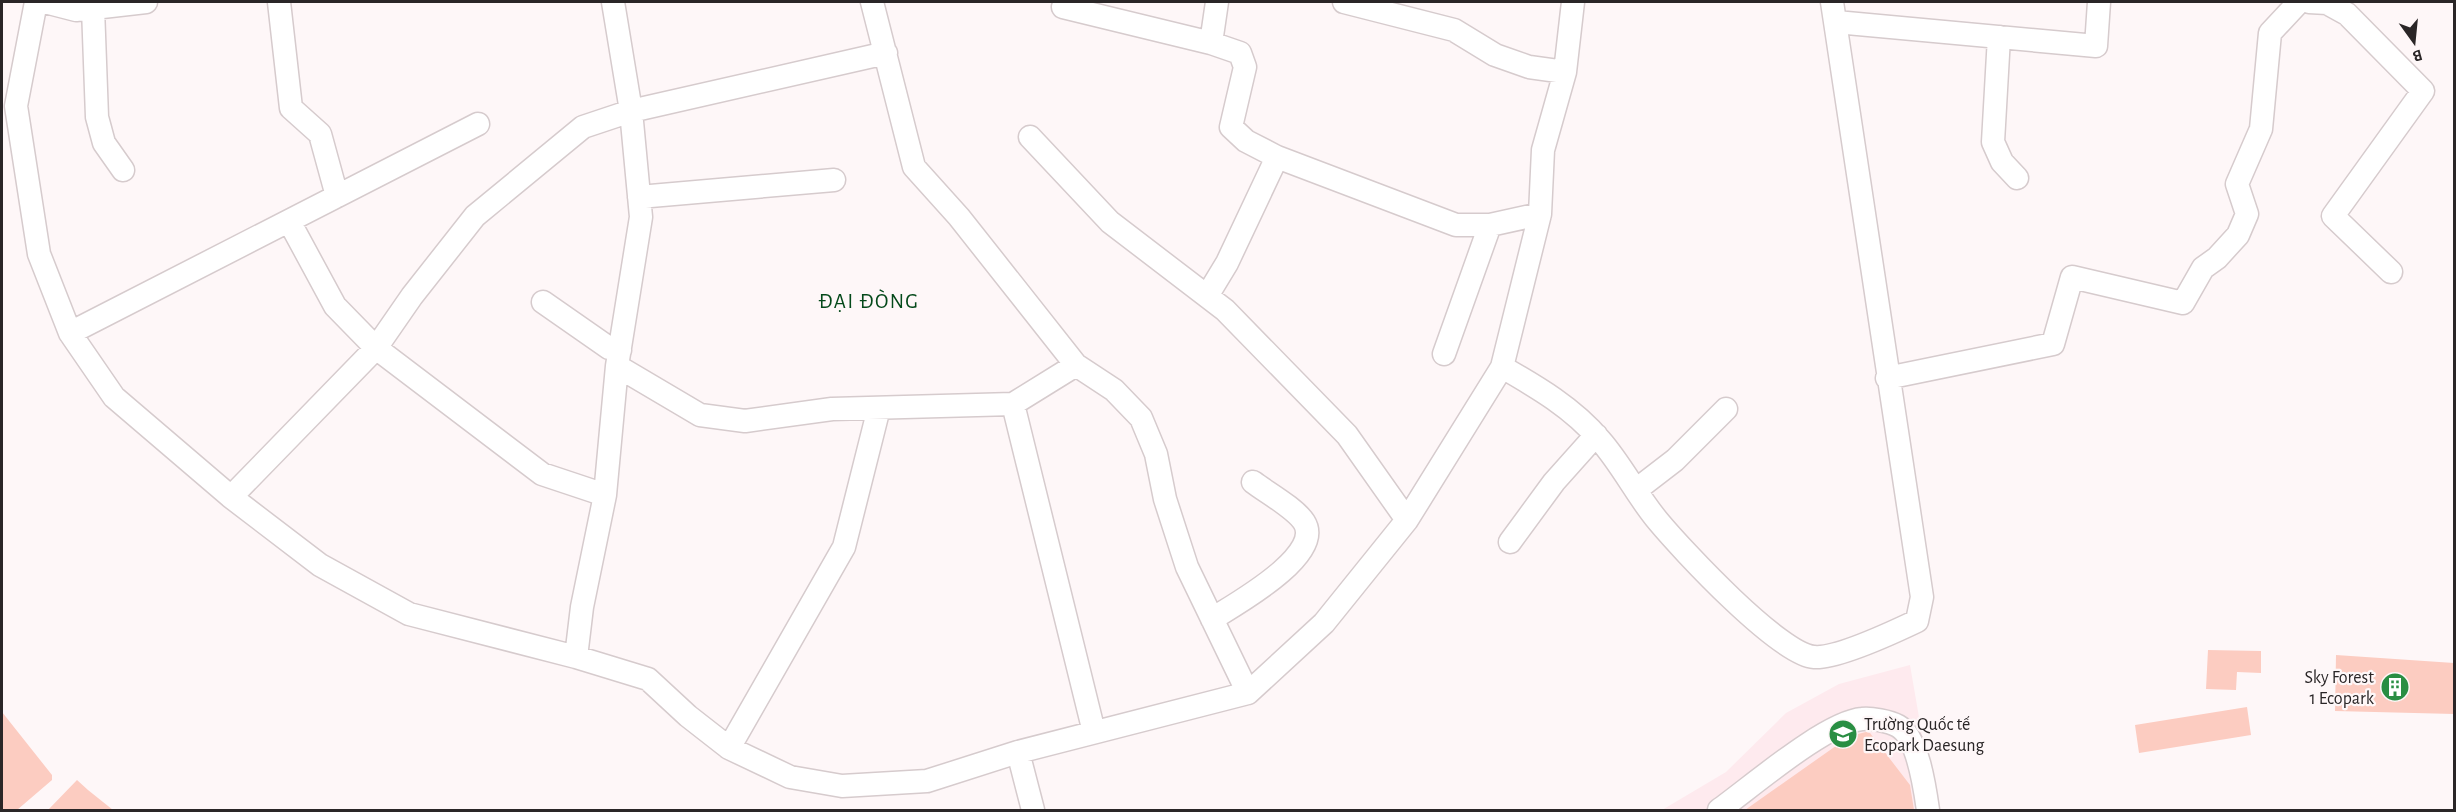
<svg xmlns="http://www.w3.org/2000/svg" width="2456" height="812" font-family="'Alegreya Sans',sans-serif">
	<rect width="100%" height="100%" fill="#fef7f8"/>
	<!-- built -->
	<path fill="#feeaee" d="M1910,665L1935,810H1662L1726,772L1786,713L1839,684Z"/>
	<!-- building -->
	<path fill="#fcccc1" d="M2208,650L2261,651V673L2237,672L2236,690L2206,689Z
		M2336,655L2454,663V714L2335,711Z
		M2247,707L2251,735L2139,753L2135,725Z
		M2,712L52,775V780L17,810H2Z
		M1866,732L1870,733L1910,785L1914,810H1745L1850,736Z
		M77,780L88,790L113,810H48Z"/>
	<g fill="none" stroke-linecap="round" stroke-linejoin="round">
		<!-- minor casing -->
		<g stroke="#d6cbcd" stroke-width="25">
			<path id="minor" d="M36,2L16,106L39,254L70,333L114,397L231,497L320,565L409,614L576,657L648,679L688,716L729,748L790,777L842,786L927,781L1018,752L1248,693L1324,623L1407,520L1502,367L1540,214L1543,150L1565,72L1573,2
				M45,2L76,10L146,2
				M279,2L291,108L320,134L337,196
				M872,2L914,167L959,217L1076,365L1114,390L1141,418L1156,454L1165,499L1187,567L1248,693
				M1344,2L1454,30L1495,55L1529,67L1565,72
				M2309,2L2327,3L2347,14L2423,91L2333,216L2391,272
				M1063,7L1211,43L1240,53L1245,67L1231,127L1246,141L1277,157L1456,225H1490L1540,214
				M93,8L97,117L104,143L123,170
				M1836,22L2096,46L2099,2
				M1999,37L1993,142L2002,162L2017,178
				M1211,43L1217,2
				M1030,137L1110,222L1225,310L1347,435L1407,520
				M639,197L834,180
				M289,221L335,306L376,348L542,474L605,495
				M1207,296L1227,263L1277,157
				M543,302L609,348L620,350
				M70,333L478,124
				M1444,354L1490,225
				M617,366L700,415L745,421L832,409L1013,404L1076,365
				M1502,367C1537,387 1573,408 1600,440C1622,465 1637,496 1658,521C1683,551 1780,655 1814,657C1836,659 1896,631 1917,621L1922,597L1832,2
				M1887,378L2053,344L2072,277L2183,303L2203,268L2217,258L2238,235L2247,214L2237,184L2261,129L2270,33L2299,2
				M1013,404L1094,732
				M1636,490L1675,460L1726,409
				M231,497L376,348L412,296L475,216L583,127L631,111L886,53
				M1510,542L1554,482L1596,435
				M1212,619C1234,605 1325,555 1304,522C1295,508 1266,492 1253,482
				M576,657L582,607L605,495L617,366L641,217L631,111L613,2
				M729,748L844,547L879,408
				M1018,752L1033,810
				M1719,810C1750,788 1826,722 1862,719C1871,718 1889,721 1898,726C1918,737 1925,789 1928,810"/>
		</g>
		<!-- minor -->
		<use href="#minor" stroke="#fff" stroke-width="22"/>
	</g>
	<!-- icons -->
	<defs>
		<g id="building-disc" transform="scale(1.5)"><circle r="9.5" fill="#298e43" stroke="#fef7f8"/><path d="M-4-6H4V6H1V3H-1V6H-4ZM-2.5-4.3h1.7v1.8h-1.7ZM.8-4.3h1.7v1.8H.8ZM-2.5-1h1.7V.8h-1.7ZM.8-1h1.7V.8H.8Z" fill="#fff"/></g>
		<g id="school-disc" transform="scale(1.5)"><circle r="9.5" fill="#298e43" stroke="#fef7f8"/><path d="M0-5L7-2L0 1L-7-2ZM-4 1L0 2.5L4 1V4Q0 6-4 4Z" fill="#fff"/></g>
	</defs>
	<g fill-rule="evenodd">
		<use href="#building-disc" x="2395" y="687"/>
		<use href="#school-disc" x="1843" y="734"/>
	</g>
	<g text-anchor="middle" stroke-width="4.5" stroke-linejoin="round" paint-order="stroke">
		<!-- poi labels -->
		<g font-size="18" fill="#2a2627" stroke="#fef7f8" text-anchor="end">
			<text x="2374" y="683">Sky Forest<tspan x="2374" dy="21">1 Ecopark</tspan></text>
			<text x="1864" y="730" text-anchor="start">Trường Quốc tế<tspan x="1864" dy="21">Ecopark Daesung</tspan></text>
		</g>
		<!-- quarter labels -->
		<g font-size="21" letter-spacing="1.5" fill="#04491a" stroke="#fef7f8">
			<text x="869" y="308">ĐẠI ĐÒNG</text>
		</g>
	</g>
	<!-- border -->
	<rect width="2456" height="812" fill="none" stroke="#2a2627" stroke-width="6"/>
	<!-- north arrow -->
	<g transform="translate(2414 42) rotate(165)" stroke="#fef7f8" stroke-width="4.5" paint-order="stroke">
	<path d="M0-4.5L10 22L0 15L-10 22Z" fill="#2a2627"/>
	<text y="-9" font-size="16" font-weight="bold" text-anchor="middle" fill="#2a2627">B</text>
	</g>
</svg>
